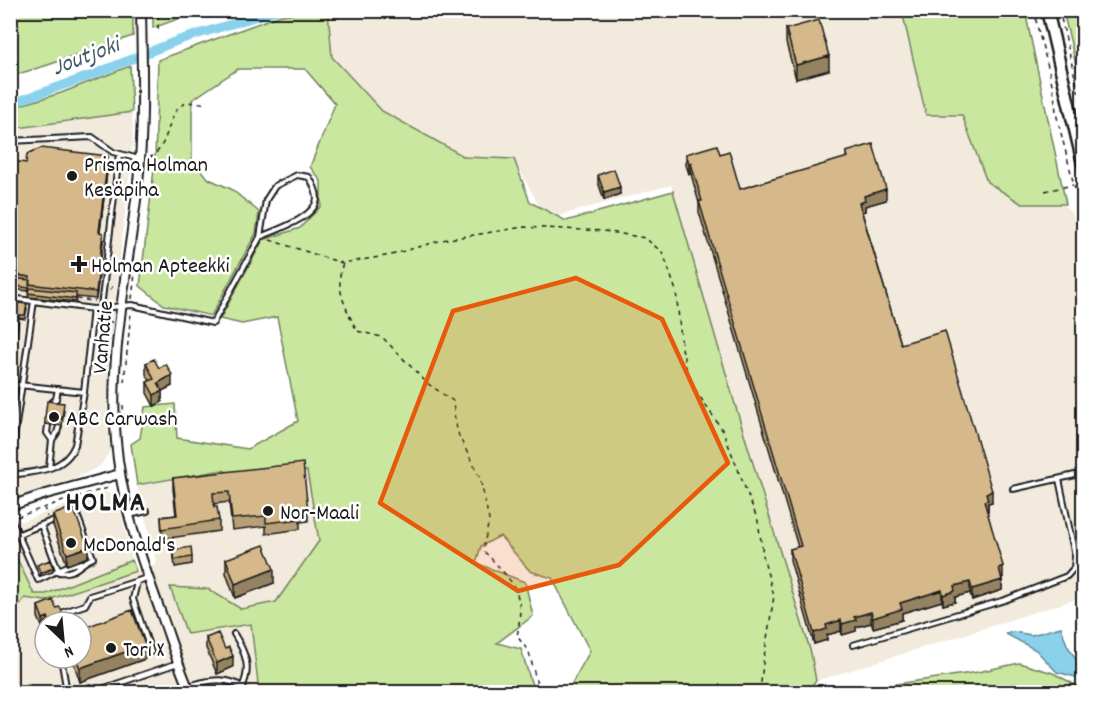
<svg xmlns="http://www.w3.org/2000/svg" width="1094" height="703" font-family="Dekko,sans-serif">
	<rect width="100%" height="100%" fill="#fff"/>
	<filter id="ink" filterUnits="userSpaceOnUse"><feTurbulence type="fractalNoise" baseFrequency=".0167" numOctaves="2"/><feDisplacementMap in="SourceGraphic" scale="12" xChannelSelector="R" yChannelSelector="G"/><feConvolveMatrix kernelMatrix="1 2 1 2 8 2 1 2 1" color-interpolation-filters="sRGB"/></filter>
	<g filter="url(#ink)">
		<!-- built -->
		<path fill="#f2eadc" fill-rule="evenodd" d="M328,11H905L919,60L1073,214L1084,255L1083,597L807,684L671,185L546,219L514,159L465,157L382,111L331,57Z
			M132,112L133,142L109,353L107,421L111,450L100,466L78,477L11,499L10,129Z
			M320,453L367,692H11V615L25,598L45,601L157,564L137,485ZM45,622H81V658H45Z
			M105,492L117,496L132,560L46,594H34L11,546L10,525Z"/>
		<!-- green -->
		<path fill="#c9e79f" stroke="#72825e" stroke-width="1.5" d="M153,10H200V11L153,28Z
			M10,11H133V36L48,65L11,76Z
			M316,11H328L332,57L382,111L465,157L514,159L530,202L566,221L673,191L734,401L811,653L816,681L804,692H567L590,651L552,578L530,571L500,536L481,546L476,563L525,582L533,616L497,643L521,649L534,692H259L251,624L187,634L170,587L208,589L241,609L276,602L319,541L307,471L235,476L223,470L137,485L131,444L140,438L145,407L175,404L177,438L248,449L298,421L277,317L242,324L220,319L263,240L300,228L321,206V181L310,167L335,104L305,69H238L192,100V162L209,179L231,189L259,212L256,233L211,316L164,305L140,286L155,161L158,60L281,15Z
			M902,11H1025L1066,204H1022L987,182L962,115H926Z
			M1063,11H1083V94Z
			M130,66L132,112L11,129V108L61,93Z
			M11,546L34,594H46L132,560L136,571L45,601L25,598L11,615Z
			M1019,663L1053,673L1083,689V692H842L978,672Z"/>
		<!-- water -->
		<path fill="#8ad2ec" stroke="#5e8999" stroke-width="1.5" d="M1061,627L1067,645L1083,670V679L1057,672L1036,650L1006,634L1013,632L1032,635Z"/>
		<g fill="none" stroke-linecap="round" stroke-linejoin="round">
			<!-- canal -->
			<path stroke="#8ad2ec" stroke-width="9" d="M10,104L92,75L179,40L277,10"/>
			<!-- lane casing -->
			<g stroke="#1c1c1c" stroke-width="8">
				<path id="lane" d="M10,141L92,137L113,152L139,159
					M10,298L93,309L132,305L213,323L260,237L266,200L275,186L297,175L309,177C313,184 317,191 317,199C315,218 276,230 260,237
					M101,308L119,154
					M10,384L84,392
					M51,403L56,399L58,389
					M48,425L47,433L52,440
					M10,466L34,301
					M49,468L52,440L57,433L59,426
					M10,475C35,472 65,471 75,445L84,392L93,309
					M1013,489L1084,473
					M129,515L147,511
					M10,516L38,580C51,575 67,563 82,563
					M41,525L57,519
					M19,534L41,525L59,572
					M59,572C77,574 78,564 93,558L76,512L72,514
					M137,582L133,599L151,652
					M61,613L85,605L90,596L147,578
					M234,634C245,652 252,668 242,687
					M853,645L1005,600L1067,576L1074,568L1075,556L1059,479
					M61,658L67,692
					M93,692L178,663
					M172,692C196,683 228,671 247,692"/>
			</g>
			<!-- street casing -->
			<g stroke="#1c1c1c" stroke-width="12">
				<path id="street" d="M141,10C142,68 144,126 138,183C129,267 108,356 116,441C121,502 141,559 162,616C171,641 179,668 190,692
					M10,506L46,494L120,474"/>
			</g>
			<!-- secondary casing -->
			<g stroke="#1c1c1c" stroke-width="15">
				<path id="secondary" d="M1047,10L1084,168"/>
			</g>
			<!-- path -->
			<path stroke="#1c1c1c" stroke-width="1.5" stroke-dasharray="4.5 4.5" stroke-linecap="butt" d="M1034,10C1040,45 1054,77 1056,113L1084,225
				M1059,10L1084,115
				M158,29V10
				M149,158C177,144 161,92 205,104
				M1045,191L1073,185
				M270,240L342,263
				M110,290L115,283
				M76,299L95,301
				M132,299L136,265
				M108,313L107,319L112,323
				M124,382L131,312
				M123,405L124,418
				M44,507L47,517
				M17,517L75,497L112,487
				M539,692L529,652L517,636C526,591 512,581 483,550L489,520L480,478L459,436L455,421L453,401L427,383L382,337L357,331C346,308 334,288 343,263L391,255L442,240L524,227L604,231L645,238L663,253L676,291L682,348L687,372L696,391L723,431L758,521L764,561L774,596L763,663L760,692"/>
			<!-- lane -->
			<use href="#lane" stroke="#fff" stroke-width="4"/>
			<!-- street -->
			<use href="#street" stroke="#fff" stroke-width="8"/>
			<!-- secondary -->
			<use href="#secondary" stroke="#fff" stroke-width="10"/>
		</g>
		<!-- wall -->
		<path fill="#b79f77" stroke="#1c1c1c" stroke-width="1.5" d="M786,29L829,70L796,79L786,43Z
			M846,152L886,200L865,206V211L862,212L901,344L992,502L988,503V511H987L1003,577H1002V590L972,600L970,593L955,597V602L943,605L942,601L902,613V620L873,628L871,623L856,627V631L842,635L841,631L827,635V640L814,644L790,560V549L798,547L699,212V203L691,174H689L686,165V154H720L740,189L846,158Z
			M10,161L26,163H108L100,232L103,240L96,299L76,297V302L28,297L29,291L10,289Z
			M598,175L620,194L604,200L598,182Z
			M10,302L27,308L25,319L19,318L12,377H10V333L13,317H10Z
			M146,363L159,368L172,386L162,391V402L154,406L147,393V382L150,381L146,374Z
			M64,410L62,426L45,424V417Z
			M173,478L308,511V521L300,522V529L266,534V526L232,530L229,502L214,504L219,520V531L162,539L161,517L176,515L173,489Z
			M53,515L88,557L67,565L53,525Z
			M173,550L192,557V564L175,567Z
			M226,559L274,583L235,598L226,573Z
			M38,606L56,608L66,622H45V629H43L38,617Z
			M206,638L233,667L217,674L206,648Z
			M73,658H81L145,659L80,682L73,661Z"/>
		<!-- shaded-wall -->
		<path fill="#958261" stroke="#1c1c1c" stroke-width="1.5" d="M829,56V70L796,79V65Z
			M108,156V163L99,240V232Z
			M691,163V174H689V164Z
			M620,187V194L604,200V192Z
			M886,189V200L865,206V211L859,213V203L864,196Z
			M103,233V240L96,299V292Z
			M172,375V386L162,391V402L154,406V395L158,383Z
			M992,491V502L988,503V511L984,512V501L986,493Z
			M88,547V557L67,565V554Z
			M1003,566V577L999,578V568Z
			M53,568V572L41,576V573Z
			M274,569V583L235,598V584Z
			M1002,580V590L972,600V589Z
			M970,582V593L955,597V602L943,605V595L954,586Z
			M942,590V601L902,613V620L873,628V618L900,603Z
			M871,612V623L856,627V631L842,635V624L854,617Z
			M48,617V622H45V629H43V619Z
			M841,620V631L827,635V640L814,644V633L826,625Z
			M145,645V659L80,682V668Z
			M233,656V667L217,674V663Z"/>
		<!-- building -->
		<path fill="#d5b98a" stroke="#1c1c1c" stroke-width="1.5" d="M819,20L829,56L796,65L786,29Z
			M873,144L886,189L864,196L865,201L859,203L901,344L945,331L992,491L986,493L988,500L984,501L1003,566L999,568L1002,580L972,589L970,582L954,586L955,591L943,595L942,590L900,603L902,609L873,618L871,612L854,617L856,620L842,624L841,620L826,625L827,629L814,633L790,549L801,546L699,201H702L691,163L689,164L686,154L717,145L720,154L729,151L740,189L848,157L846,152Z
			M41,148L108,156L99,232L103,233L96,292L29,284L30,277L10,274V161L26,163L27,154Z
			M614,169L620,187L604,192L598,175Z
			M10,278L30,280L29,288L10,285Z
			M29,288L76,293V299L28,293Z
			M10,302L27,304L25,315H19L12,373H10V333L13,313H10Z
			M154,359L159,368L166,364L172,375L158,383L162,391L154,395L147,382L154,379L146,363Z
			M47,401L64,403L62,419L45,417Z
			M303,463L308,511L299,512L300,519L266,523V516L232,519L229,492L213,493L214,507H217L219,520L162,529L161,517L177,515L173,478Z
			M73,507L88,547L67,554L53,515Z
			M264,545L274,569L235,584L226,559Z
			M191,547L192,557L175,560L173,550Z
			M50,560L53,568L41,573L37,565Z
			M53,600L56,608L60,607L66,622H50L48,617L43,619L38,606Z
			M132,610L145,645L80,668L76,658H81V629Z
			M218,633L225,649L229,647L233,656L217,663L206,638Z"/>
	</g>
	<!-- marked area -->
	<path fill="#e8590c" fill-opacity="0.2" stroke="#e8590c" stroke-width="4.5" stroke-linejoin="round" d="M576,278L662,319L728,463L619,565L518,591L380,503L453,311Z"/>
	<!-- markers -->
	<g fill="#1c1c1c" stroke="#fff" stroke-width="2">
		<circle cx="72" cy="176" r="6"/>
		<path d="M76 255h6v6h6v6h-6v6h-6v-6h-6v-6h6z"/>
		<circle cx="54" cy="417" r="6"/>
		<circle cx="268" cy="511" r="6"/>
		<circle cx="71" cy="543" r="6"/>
		<circle cx="111" cy="648" r="6"/>
	</g>
	<g text-anchor="middle" stroke-width="5" stroke-linejoin="round" paint-order="stroke">
		<!-- poi labels -->
		<g font-size="22" fill="#1c1c1c" stroke="#fff" text-anchor="start">
			<text x="84" y="171">Prisma Holman<tspan x="84" dy="25">Kesäpiha</tspan></text>
			<text x="91" y="272">Holman Apteekki</text>
			<text x="66" y="425">ABC Carwash</text>
			<text x="280" y="519">Nor-Maali</text>
			<text x="83" y="551">McDonald's</text>
			<text x="123" y="656">Tori X</text>
		</g>
		<!-- street labels -->
		<g font-size="22" fill="#1c1c1c" stroke="#fff">
			<text transform="translate(101 337) rotate(-85)" y="8">Vanhatie</text>
		</g>
		<!-- water labels -->
		<g font-size="24" font-style="italic" fill="#425c65" stroke="#fff">
			<text transform="translate(85 55) rotate(-21)" y="8">Joutjoki</text>
		</g>
		<!-- district labels -->
		<g font-size="28" font-weight="bold" letter-spacing="1.5" fill="#1c1c1c" stroke="#fff">
			<text x="106" y="510">HOLMA</text>
		</g>
	</g>
	<!-- margin -->
	<rect width="1094" height="703" fill="none" stroke="#fff" stroke-width="36"/>
	<rect x="18" y="18" width="1058" height="667" fill="none" stroke="#1c1c1c" stroke-width="2" filter="url(#ink)"/>
	<!-- north arrow -->
	<g transform="translate(63 640) rotate(154)"><circle r="28" fill="#ffffff" stroke="#a4a4a4" stroke-width="1.5"/>
	<path d="M0-4.5L10 22L0 15L-10 22Z" fill="#1c1c1c"/>
	<text y="-9" font-size="16" font-weight="bold" text-anchor="middle" fill="#1c1c1c">N</text>
	</g>
</svg>
